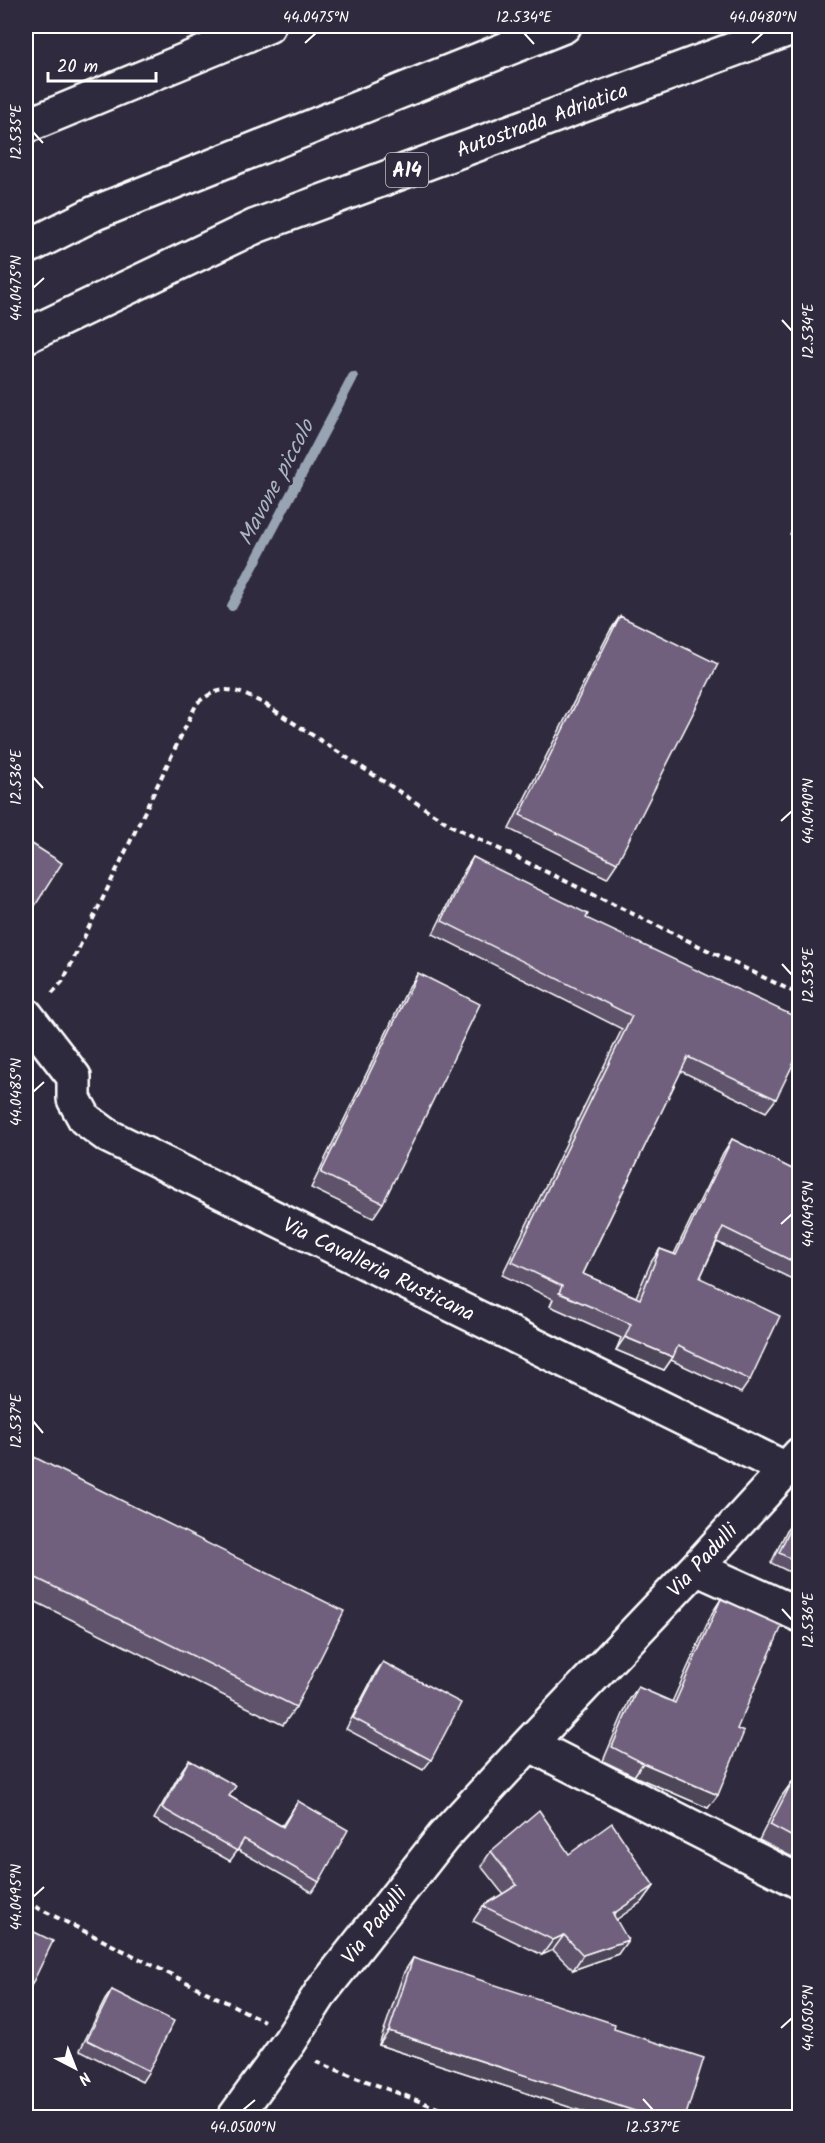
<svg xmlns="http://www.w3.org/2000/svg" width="825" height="2143" font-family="Kalam,sans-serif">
	<rect width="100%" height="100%" fill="#2f2a3d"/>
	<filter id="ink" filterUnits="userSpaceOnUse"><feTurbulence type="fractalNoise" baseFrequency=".0167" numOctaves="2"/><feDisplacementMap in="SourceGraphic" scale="12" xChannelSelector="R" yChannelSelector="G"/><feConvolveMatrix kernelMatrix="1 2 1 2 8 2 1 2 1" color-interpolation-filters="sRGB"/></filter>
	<g filter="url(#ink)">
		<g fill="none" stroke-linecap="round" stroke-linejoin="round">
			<!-- stream -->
			<path stroke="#98a4b3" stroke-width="10" d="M232,606L353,377"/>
			<!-- minor casing -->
			<g stroke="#fff" stroke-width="38">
				<path id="minor" d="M26,126L268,26
					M26,1015L74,1077V1099L85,1119L108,1136L786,1469
					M696,1568L800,1615
					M529,1744L800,1882
					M234,2118L290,2041L322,1991L443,1837L529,1744L696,1568L800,1454"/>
			</g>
			<!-- highway casing -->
			<g stroke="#fff" stroke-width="38">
				<path id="highway" d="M26,248L95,213L564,26
					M26,336L256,226L797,26"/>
			</g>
			<!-- path -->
			<path stroke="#fff" stroke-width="4" stroke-dasharray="6 4.5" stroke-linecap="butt" d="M52,993L63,981L197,703C224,682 235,690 263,703L452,826L800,995
				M26,1902L264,2021
				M316,2062L464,2118"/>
			<!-- minor -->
			<use href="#minor" stroke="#2f2a3d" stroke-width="33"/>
			<!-- highway -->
			<use href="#highway" stroke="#2f2a3d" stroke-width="33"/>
		</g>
		<!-- wall -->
		<path fill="#5f536c" stroke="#fff" stroke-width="1.5" d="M800,515V538L790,534Z
			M620,616L617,863L607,878L509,829L610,631Z
			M473,857L586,918L776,1099L766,1112L681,1071L583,1274L636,1297L651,1262L660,1249L674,1254L723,1153L732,1139L800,1173V1283L717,1242L700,1278L750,1380L741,1393L671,1360L664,1370L616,1350L621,1338L550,1306L553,1299L502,1275L622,1029L433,934L464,871Z
			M418,973L383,1203L373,1218L311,1188L408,988Z
			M34,1457L296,1707L283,1725L26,1597V1469Z
			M794,1520L800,1522V1577L771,1563L787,1530Z
			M721,1599L737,1729L708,1808L634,1776L603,1761L629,1700L638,1687L672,1702L712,1613Z
			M383,1662L431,1760L423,1770L346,1729L376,1672Z
			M800,1728V1743L794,1741Z
			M189,1760L229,1796L282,1826L298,1801L319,1882L312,1892L238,1850L230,1861L154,1819L182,1770Z
			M792,1782L800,1786V1861L759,1840L781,1797Z
			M491,1851L569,1854L654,1886L643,1901L617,1919L618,1954L573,1970L553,1950L542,1955L473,1921L483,1906L503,1894L481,1866Z
			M26,1928L32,1984L26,1994Z
			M413,1958L614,2029L685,2118H603L379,2045L404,1972Z
			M112,1990L149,2071L142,2082L80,2050L105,2000Z"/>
		<!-- shaded-wall -->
		<path fill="#4e4458" stroke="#fff" stroke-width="1.5" d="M625,1337L673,1357L664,1370L616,1350Z
			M643,1763L718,1795L708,1808L634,1776Z
			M654,1886L643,1901L603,1929L613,1914Z
			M564,1935L553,1950L542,1955L553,1940Z
			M628,1940L618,1954L573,1970L583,1955Z
			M389,2031L638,2112L635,2118H603L379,2045Z"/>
		<!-- building -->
		<path fill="#6f617d" stroke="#fff" stroke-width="1.5" d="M620,616L718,664L617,863L520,815Z
			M26,840L62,863L26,920Z
			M473,857L588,914L586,918L800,1019V1050L776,1099L688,1057L583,1274L640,1299L660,1249L676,1255L732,1139L800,1173V1265L723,1227L700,1278L780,1316L750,1380L678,1346L673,1357L625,1337L631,1324L559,1293L562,1286L512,1262L632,1016L442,921Z
			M418,973L480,1004L383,1203L321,1173Z
			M34,1457L344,1611L296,1707L26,1573V1473Z
			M794,1520L800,1522V1563L779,1553Z
			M721,1599L782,1626L737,1729L744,1732L718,1795L643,1763L612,1747L638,1687L675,1703Z
			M383,1662L461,1703L431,1760L353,1718Z
			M189,1760L236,1786L229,1796L283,1827L298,1801L348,1830L319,1882L244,1839L237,1851L162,1808Z
			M792,1782L800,1786V1841L770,1825Z
			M539,1810L569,1854L612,1823L654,1886L613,1914L628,1940L583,1955L564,1935L553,1940L483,1906L517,1885L491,1851Z
			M26,1928L53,1941L32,1984L26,1981Z
			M413,1958L615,2024L614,2029L704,2058L685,2118H637L638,2112L389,2031Z
			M112,1990L174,2021L149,2071L87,2040Z"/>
	</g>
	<!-- ticks -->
	<path fill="none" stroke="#fff" stroke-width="2" d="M524,33L534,44M305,43L316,33M752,43L763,33M33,132L43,143M33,288L44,278M782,320L792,331M33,777L43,788M781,821L792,811M782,964L792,975M33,1092L44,1082M781,1224L792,1214M33,1421L43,1433M782,1609L792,1620M33,1897L44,1887M781,2028L792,2018M643,2099L653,2110M243,2110L255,2100"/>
	<g text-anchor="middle" stroke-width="6" stroke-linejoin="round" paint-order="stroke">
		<!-- shield labels -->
		<rect fill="#2f2a3d" stroke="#c1bfc5" stroke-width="1.5" x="386" y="153" width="42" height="34" rx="4.5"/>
		<g font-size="20" font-weight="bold" fill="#fff">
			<text x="407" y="177">A14</text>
		</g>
		<!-- street labels -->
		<g font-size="21" fill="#fff" stroke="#2f2a3d">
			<text transform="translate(542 120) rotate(-20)" y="7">Autostrada Adriatica</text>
			<text transform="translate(379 1269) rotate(26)" y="7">Via Cavalleria Rusticana</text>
			<text transform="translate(702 1560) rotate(-47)" y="7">Via Padulli</text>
			<text transform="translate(374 1925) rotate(-52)" y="7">Via Padulli</text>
		</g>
		<!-- water labels -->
		<g font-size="22" font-style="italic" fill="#aab4c0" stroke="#2f2a3d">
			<text transform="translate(275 482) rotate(-62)" y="8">Mavone piccolo</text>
		</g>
	</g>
	<!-- margin -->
	<rect width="825" height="2143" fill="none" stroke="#2f2a3d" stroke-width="66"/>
	<!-- north arrow -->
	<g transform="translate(75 2068) rotate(138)" stroke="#2f2a3d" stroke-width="4.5" paint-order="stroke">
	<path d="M0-4.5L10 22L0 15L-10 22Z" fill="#ffffff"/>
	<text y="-9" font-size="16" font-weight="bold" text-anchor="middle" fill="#ffffff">N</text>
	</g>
	<!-- scale -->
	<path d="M48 72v9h108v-9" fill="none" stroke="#ffffff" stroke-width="3"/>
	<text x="57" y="72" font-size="18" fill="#ffffff" stroke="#2f2a3d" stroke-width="4.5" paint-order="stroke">20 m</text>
	<rect x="33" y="33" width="759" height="2077" fill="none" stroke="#fff" stroke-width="2"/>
	<g font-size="15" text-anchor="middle" fill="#fff">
		<text x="316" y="22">44.0475°N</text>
		<text x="524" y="22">12.534°E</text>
		<text x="763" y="22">44.0480°N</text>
		<text transform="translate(16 132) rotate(-90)" y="5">12.535°E</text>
		<text transform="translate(16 288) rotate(-90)" y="5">44.0475°N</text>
		<text transform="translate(808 331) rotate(-90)" y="5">12.534°E</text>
		<text transform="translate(16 777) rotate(-90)" y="5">12.536°E</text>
		<text transform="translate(808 811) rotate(-90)" y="5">44.0490°N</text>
		<text transform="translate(808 975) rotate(-90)" y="5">12.535°E</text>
		<text transform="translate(16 1092) rotate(-90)" y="5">44.0485°N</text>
		<text transform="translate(808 1214) rotate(-90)" y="5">44.0495°N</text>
		<text transform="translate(16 1421) rotate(-90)" y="5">12.537°E</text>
		<text transform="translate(808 1620) rotate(-90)" y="5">12.536°E</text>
		<text transform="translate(16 1897) rotate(-90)" y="5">44.0495°N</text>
		<text transform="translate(808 2018) rotate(-90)" y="5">44.0505°N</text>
		<text x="243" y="2132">44.0500°N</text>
		<text x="653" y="2132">12.537°E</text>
	</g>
</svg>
